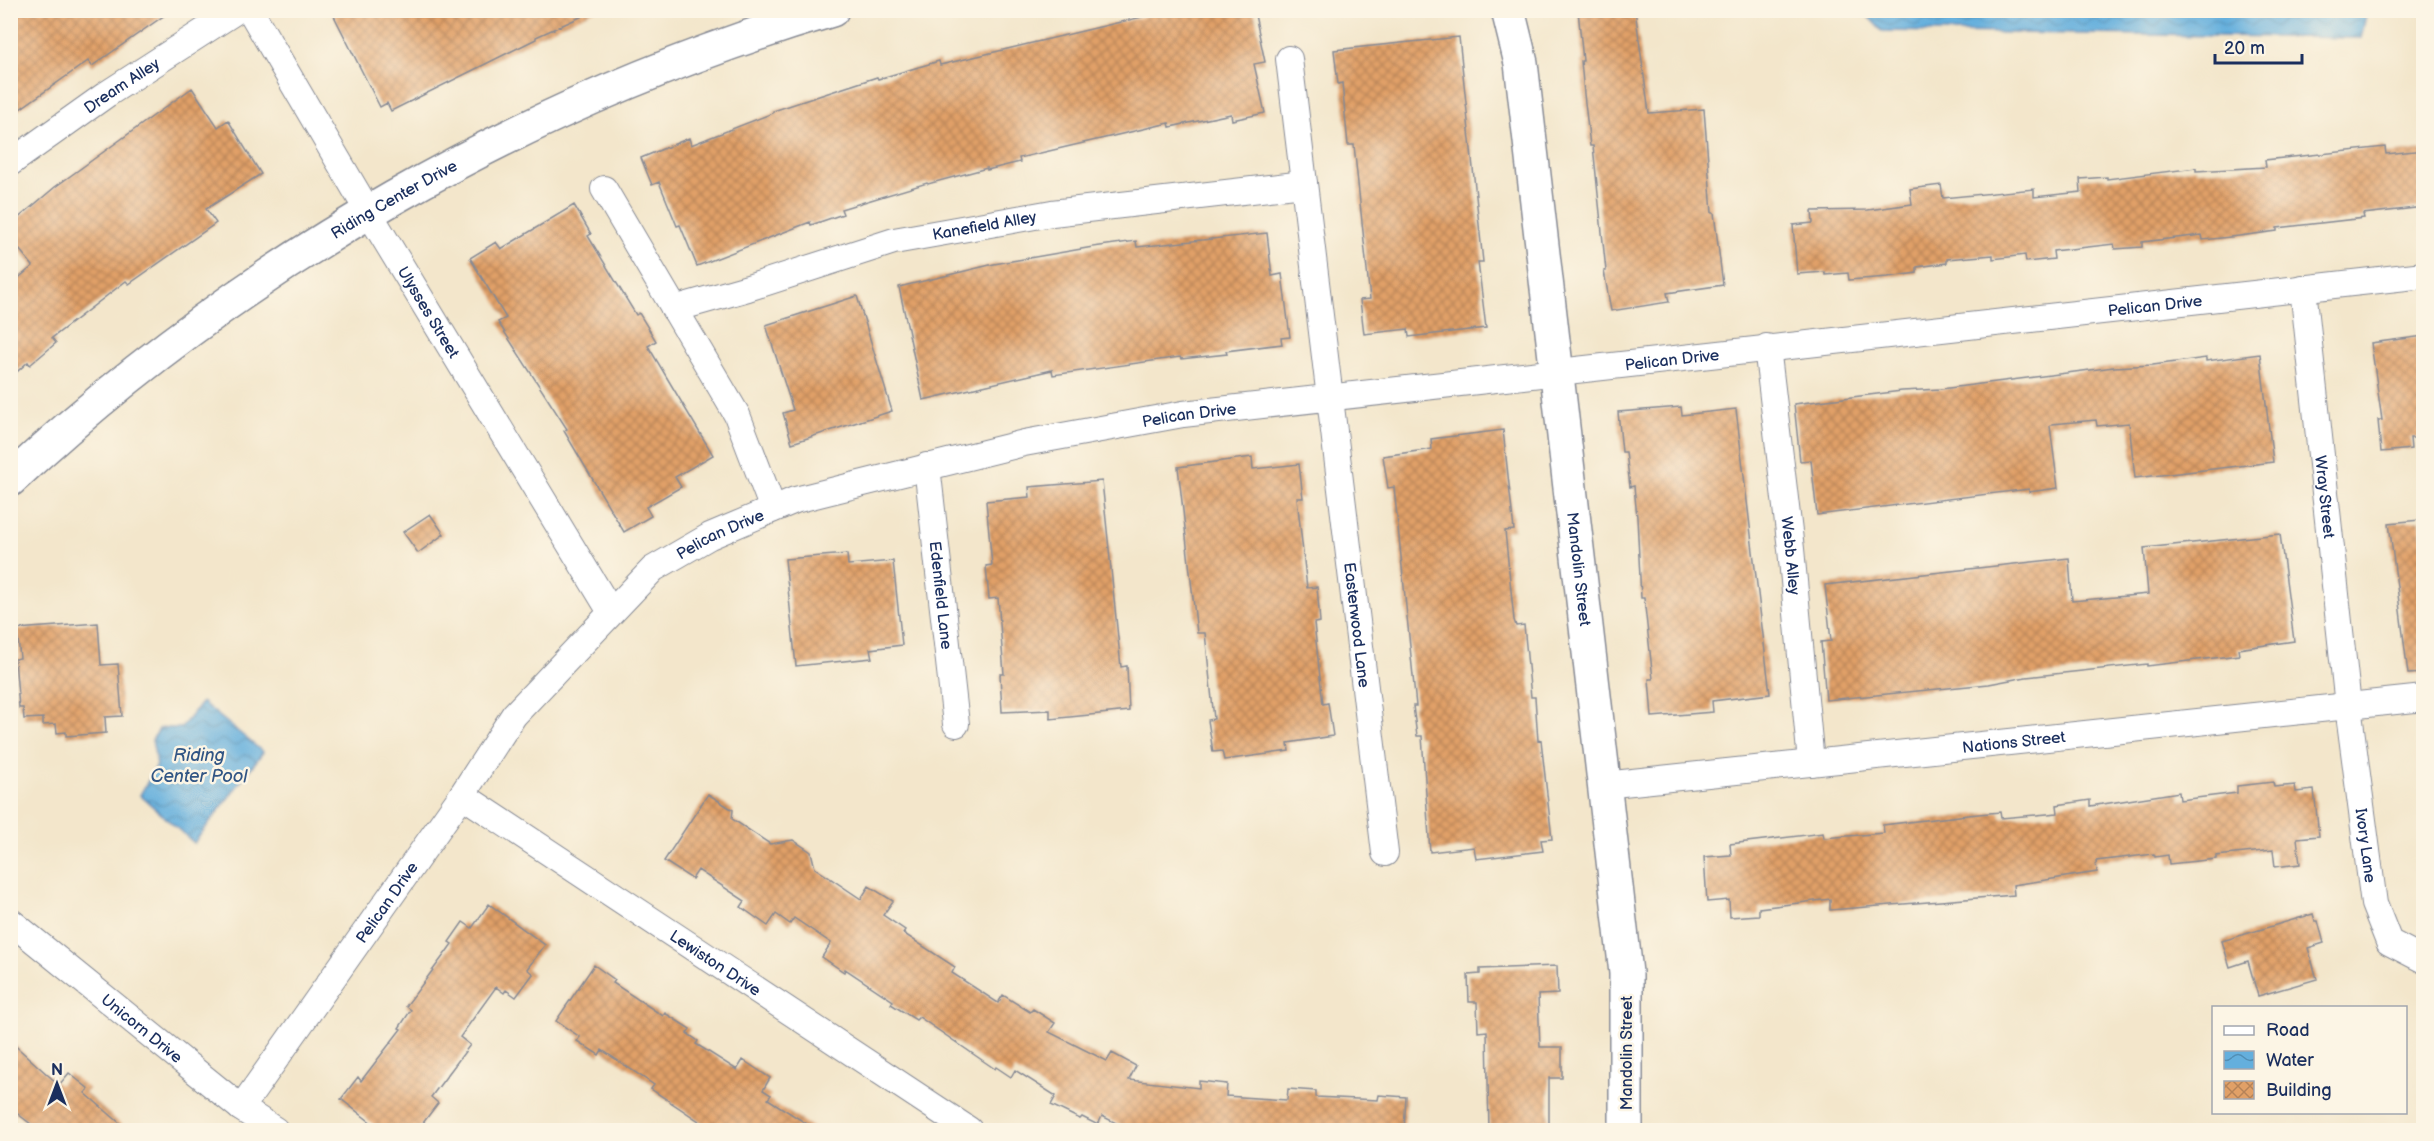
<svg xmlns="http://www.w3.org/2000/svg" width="2434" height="1141" font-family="'Balsamiq Sans',sans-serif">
	<defs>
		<pattern id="water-waves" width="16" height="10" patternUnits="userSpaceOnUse" patternTransform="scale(1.5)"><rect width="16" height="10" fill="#64afdd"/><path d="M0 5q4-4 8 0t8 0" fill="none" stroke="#528fb6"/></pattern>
		<pattern id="building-cross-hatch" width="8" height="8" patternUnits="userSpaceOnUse" patternTransform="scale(1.5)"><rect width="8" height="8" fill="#e1a067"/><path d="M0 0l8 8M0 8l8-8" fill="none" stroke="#b68358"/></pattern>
	</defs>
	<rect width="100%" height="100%" fill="#fcf5e5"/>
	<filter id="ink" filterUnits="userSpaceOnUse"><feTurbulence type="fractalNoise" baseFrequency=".0167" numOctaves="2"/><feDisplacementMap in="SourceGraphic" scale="12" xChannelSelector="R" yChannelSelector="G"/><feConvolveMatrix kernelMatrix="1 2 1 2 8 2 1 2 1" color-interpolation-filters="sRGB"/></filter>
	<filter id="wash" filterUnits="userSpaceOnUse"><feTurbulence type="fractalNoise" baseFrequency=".008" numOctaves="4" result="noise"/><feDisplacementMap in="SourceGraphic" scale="24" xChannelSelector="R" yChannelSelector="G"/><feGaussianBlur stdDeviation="1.35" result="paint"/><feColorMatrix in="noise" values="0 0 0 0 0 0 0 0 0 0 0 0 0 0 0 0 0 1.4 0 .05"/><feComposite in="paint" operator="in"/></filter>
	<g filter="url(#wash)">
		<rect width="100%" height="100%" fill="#f3e6cb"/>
		<!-- water -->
		<path fill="url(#water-waves)" stroke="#406f9e" stroke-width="1.5" d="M1863,11H2367L2361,38L1882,31Z
			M202,702L263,752L194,843L140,795L157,765L152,740L160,728H181Z"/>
		<g id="blocks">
			<!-- building -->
			<path fill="url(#building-cross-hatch)" d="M10,10H172L92,66L88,61L10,116Z
				M331,10H596L536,37V39L391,111L387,103L380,107Z
				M1171,10H1254L1265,62L1254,64L1265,113L1232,120L1231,114L1170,127L1169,123L1019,158L1020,162L987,170V168L928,184L927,183L841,209L843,214L811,225L810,222L697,266L680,225L677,226L659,182L652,185L641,158L689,138L691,145L773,113V111L877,77L878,79L939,61L940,65Z
				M1578,10H1635L1649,113L1704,109L1712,213H1714L1723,285L1667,293L1669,302L1611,311L1604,271H1606L1593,146H1590L1584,94L1581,61H1583Z
				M1459,37L1483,262H1478L1486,328L1409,337L1408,329L1364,334L1360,300L1370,299L1354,145H1348L1342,83L1338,84L1334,50Z
				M192,88L218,127L228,120L261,174L206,209L216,223L129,284L126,281L52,338L56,343L30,365L28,362L10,378V285L33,266L10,238V225L55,187Z
				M2385,147L2386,154L2424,150V207L2363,214L2364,218L2277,228V231L2239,236L2203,240L2202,235L2142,242V247L2115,249L2114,244L2053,251L2054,259L2026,262L2025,255L1993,259V255L1947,259V263L1917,267V273L1888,277L1849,280L1848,273L1825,275V272L1797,274L1793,225L1813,223L1812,211L1868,210L1912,204L1910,189L1941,185L1943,198L2034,189V197L2081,192L2080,179L2107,177V179L2196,168V171L2266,167L2265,160Z
				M574,205L591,234L588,236L636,315L639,313L656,341L648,346L713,455L675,477L681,487L646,507L651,516L624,532L564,431L567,429L498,322L506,318L470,258L496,242L501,249Z
				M1267,233L1272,276L1282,274L1290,337L1281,338L1282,344L1226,351L1227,354L1181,359L1180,357L1053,375L1052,370L923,400L899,287L994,264L1093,247L1136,241L1137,247Z
				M857,296L892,411L792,443L783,413L793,410L766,325Z
				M2424,336V438H2410L2411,449L2381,452L2378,420H2382L2371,343Z
				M2260,354L2273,462L2135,478L2129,423L2097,426L2096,420L2052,424L2050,426L2058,488L2029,492V489L1817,515L1811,460L1800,461L1794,404L1902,391L1941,389L2114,367L2153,365L2206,358V361Z
				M1681,407L1682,415L1736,409L1770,694L1712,701L1713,712L1652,717L1649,679H1653L1644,598H1641L1637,517L1634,486L1630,487L1626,452H1622L1618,412Z
				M1503,430L1514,530L1505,531L1514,620L1516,626L1524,625L1531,697H1535L1538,741L1541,740L1552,839L1541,840L1543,851L1476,859L1474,847L1430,852L1422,736H1417L1413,706H1416L1394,487L1388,488L1383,456L1432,449L1431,439Z
				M1252,457L1253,469L1299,464L1303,498H1297L1307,588L1317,587L1320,622L1314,623L1323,704L1328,703L1333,736L1288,743L1289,751L1224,760L1222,751L1213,752L1208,720L1214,719L1205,633H1197L1178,467Z
				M1102,481L1121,667L1127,666L1129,711L1050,719V710L1002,712L1000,674H1004L998,598L989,599L986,566L992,565L986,501L1030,497L1029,487Z
				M430,514L444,534L418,553L403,532Z
				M2420,520L2424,560V673L2408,674L2389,523Z
				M2280,534L2294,641L2238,649L2239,655L2147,666V664L2026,677L1989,684L1826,700L1821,642L1831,641L1825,585L2069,558L2072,601L2148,594L2144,548Z
				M847,554L848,565L893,561L902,645L870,649L872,658L796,666L785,559Z
				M98,623L101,665L118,664L122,716L105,717L106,733L66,736V732L57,733L56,724L43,725V718L24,719L23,708H19L15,659L20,658L17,629Z
				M2273,782L2274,787L2295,785L2296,792L2314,790L2319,836L2297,838L2300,864L2275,867L2273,850L2216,856V859L2169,864L2168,855L2155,857L2154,854L2096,861L2097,872L2013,885L2014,895L1830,910V899L1759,908V915L1730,917L1729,900L1707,902L1704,857L1731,855L1730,844L1823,833L1824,838L1884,833L1883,825L1968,815L2000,812L2001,818L2058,813L2057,805L2090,800V806L2179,792L2180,800L2237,793V786Z
				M708,794L733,810L732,819L770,844L793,840L811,852L815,868L861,899L869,886L893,901L883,915L905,930L903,933L955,967L952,973L998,1003L1003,995L1030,1012L1033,1009L1055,1023L1049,1032L1107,1061L1112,1053L1136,1066L1129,1080L1199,1088V1081L1227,1084L1226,1096L1287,1100L1288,1089L1316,1091V1097L1378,1100L1379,1095L1406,1097L1404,1131H1132L1102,1116L1098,1125L1082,1117L1080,1119L1051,1105L1056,1096L1015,1070L1011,1077L996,1067L995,1069L919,1017L916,1020L891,1004L893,1001L845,969L844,972L822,957L831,943L794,918L790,924L776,914L768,926L741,907L745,901L698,870L692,879L664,861Z
				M489,904L545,945L527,969L533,974L516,997L506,990L504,993L496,987L460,1037L470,1045L431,1097L438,1103L417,1131H382L341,1099L358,1077L361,1081L401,1029L399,1028L411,1010L406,1006L447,951L452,944L449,942L463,922L472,928Z
				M2313,914L2315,921H2318L2324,943L2308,948L2317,979L2258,996L2248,961L2230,967L2222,941Z
				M594,965L615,980L613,983L663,1016L665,1013L690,1029L687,1033L698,1041L696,1044L737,1070L743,1060L770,1078L763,1090L771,1095L768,1099L818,1131H714L651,1089L654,1085L602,1050L599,1055L577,1041L580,1037L556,1021Z
				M1557,966L1558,994L1538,995L1540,1047H1562V1078H1549V1131H1489L1487,1031L1478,1032L1477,1002H1469L1468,975L1480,974V969Z
				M10,1041L59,1085L69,1073L89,1089L85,1093L129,1131H40L10,1108Z"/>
		</g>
	</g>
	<g filter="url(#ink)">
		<use href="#blocks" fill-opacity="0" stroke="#878a94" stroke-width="1.5"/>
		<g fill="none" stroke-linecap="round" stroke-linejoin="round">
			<!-- minor casing -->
			<g stroke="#878a94" stroke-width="28">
				<g id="minor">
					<path id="s1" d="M250,10L369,213L611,612"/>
					<path id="s2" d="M1289,59L1385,853"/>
					<path id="s3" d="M10,163L107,94L237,10"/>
					<path d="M604,189L737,415L773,509"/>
					<path id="s4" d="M2303,288L2348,706L2374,904L2389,942L2424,960"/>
					<path id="s5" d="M674,309L748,288L894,241L1052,213L1304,184"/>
					<path id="s6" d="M1767,347L1791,549L1811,763"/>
					<path id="s7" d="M927,466L956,724"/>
					<path id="s8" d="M1604,785L2424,698"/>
					<path id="s9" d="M462,795L969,1130"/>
					<path id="s10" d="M10,921L241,1108L275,1130"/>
					<path id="s11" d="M241,1108L462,795L514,715L653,569L710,536L795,500L1024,443L1183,414L2424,275"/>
				</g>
			</g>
			<!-- tertiary casing -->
			<g stroke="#878a94" stroke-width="36">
				<g id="tertiary">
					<path id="s12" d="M1508,10L1521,63L1626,973V1130"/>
					<path id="s13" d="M10,480C241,264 528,100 832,10"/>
				</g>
			</g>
			<!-- minor -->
			<use href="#minor" stroke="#fff" stroke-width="26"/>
			<!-- tertiary -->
			<use href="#tertiary" stroke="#fff" stroke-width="33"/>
		</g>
	</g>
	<g text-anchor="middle" stroke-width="5" stroke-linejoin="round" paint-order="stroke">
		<!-- street labels -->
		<g font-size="16" fill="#1b2f5e" stroke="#fcf5e5">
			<text dy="6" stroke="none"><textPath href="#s3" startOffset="136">Dream Alley</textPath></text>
			<text dy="6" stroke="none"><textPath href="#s13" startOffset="477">Riding Center Drive</textPath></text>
			<text dy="6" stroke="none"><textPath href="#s5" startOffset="322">Kanefield Alley</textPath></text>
			<text dy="6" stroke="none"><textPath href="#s11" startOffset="2214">Pelican Drive</textPath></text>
			<text dy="6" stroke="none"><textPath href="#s1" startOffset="351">Ulysses Street</textPath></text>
			<text dy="6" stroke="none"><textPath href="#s11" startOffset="1728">Pelican Drive</textPath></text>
			<text dy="6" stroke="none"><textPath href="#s11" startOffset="1242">Pelican Drive</textPath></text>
			<text dy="6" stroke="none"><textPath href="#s4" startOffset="210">Wray Street</textPath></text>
			<text dy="6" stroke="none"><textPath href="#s11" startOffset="756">Pelican Drive</textPath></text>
			<text dy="6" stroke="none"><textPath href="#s6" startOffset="210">Webb Alley</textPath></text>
			<text dy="6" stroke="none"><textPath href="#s12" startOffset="564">Mandolin Street</textPath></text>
			<text dy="6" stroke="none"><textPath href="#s7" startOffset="130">Edenfield Lane</textPath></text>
			<text dy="6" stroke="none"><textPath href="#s2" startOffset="570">Easterwood Lane</textPath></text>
			<text dy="6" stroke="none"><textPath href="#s8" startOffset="412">Nations Street</textPath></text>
			<text dy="6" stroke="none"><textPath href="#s4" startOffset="561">Ivory Lane</textPath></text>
			<text dy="6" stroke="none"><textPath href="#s11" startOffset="252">Pelican Drive</textPath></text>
			<text dy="6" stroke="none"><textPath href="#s9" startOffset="304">Lewiston Drive</textPath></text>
			<text dy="6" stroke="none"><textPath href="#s10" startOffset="170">Unicorn Drive</textPath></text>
			<text transform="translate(1626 1053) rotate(-90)" y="6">Mandolin Street</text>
		</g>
		<!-- water labels -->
		<g font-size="18" font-style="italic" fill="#315584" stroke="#fcf5e5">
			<text x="199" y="761">Riding<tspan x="199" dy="21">Center Pool</tspan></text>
		</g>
	</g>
	<!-- margin -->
	<rect width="2434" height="1141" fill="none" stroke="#fcf5e5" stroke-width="36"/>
	<!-- legend -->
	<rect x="2212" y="1006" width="195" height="108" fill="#fcf5e5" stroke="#a2a6af" stroke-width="1.5"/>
	<rect x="2224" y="1026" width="30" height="9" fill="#ffffff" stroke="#a2a6af" stroke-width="1.5"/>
	<text x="2266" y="1036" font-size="18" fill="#1b2f5e">Road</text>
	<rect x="2224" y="1051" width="30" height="18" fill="url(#water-waves)" stroke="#a2a6af" stroke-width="1.5"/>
	<text x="2266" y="1066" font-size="18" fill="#1b2f5e">Water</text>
	<rect x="2224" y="1081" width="30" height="18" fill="url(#building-cross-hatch)" stroke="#a2a6af" stroke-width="1.5"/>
	<text x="2266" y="1096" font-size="18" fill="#1b2f5e">Building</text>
	<!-- north arrow -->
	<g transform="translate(57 1084)" stroke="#fcf5e5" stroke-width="4.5" paint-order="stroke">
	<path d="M0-4.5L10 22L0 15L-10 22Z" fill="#1b2f5e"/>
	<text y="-9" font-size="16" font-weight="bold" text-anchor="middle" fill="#1b2f5e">N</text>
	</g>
	<!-- scale -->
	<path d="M2215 54v9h87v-9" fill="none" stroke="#1b2f5e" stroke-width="3"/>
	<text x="2224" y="54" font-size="18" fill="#1b2f5e" stroke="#fcf5e5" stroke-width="4.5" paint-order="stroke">20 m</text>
</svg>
